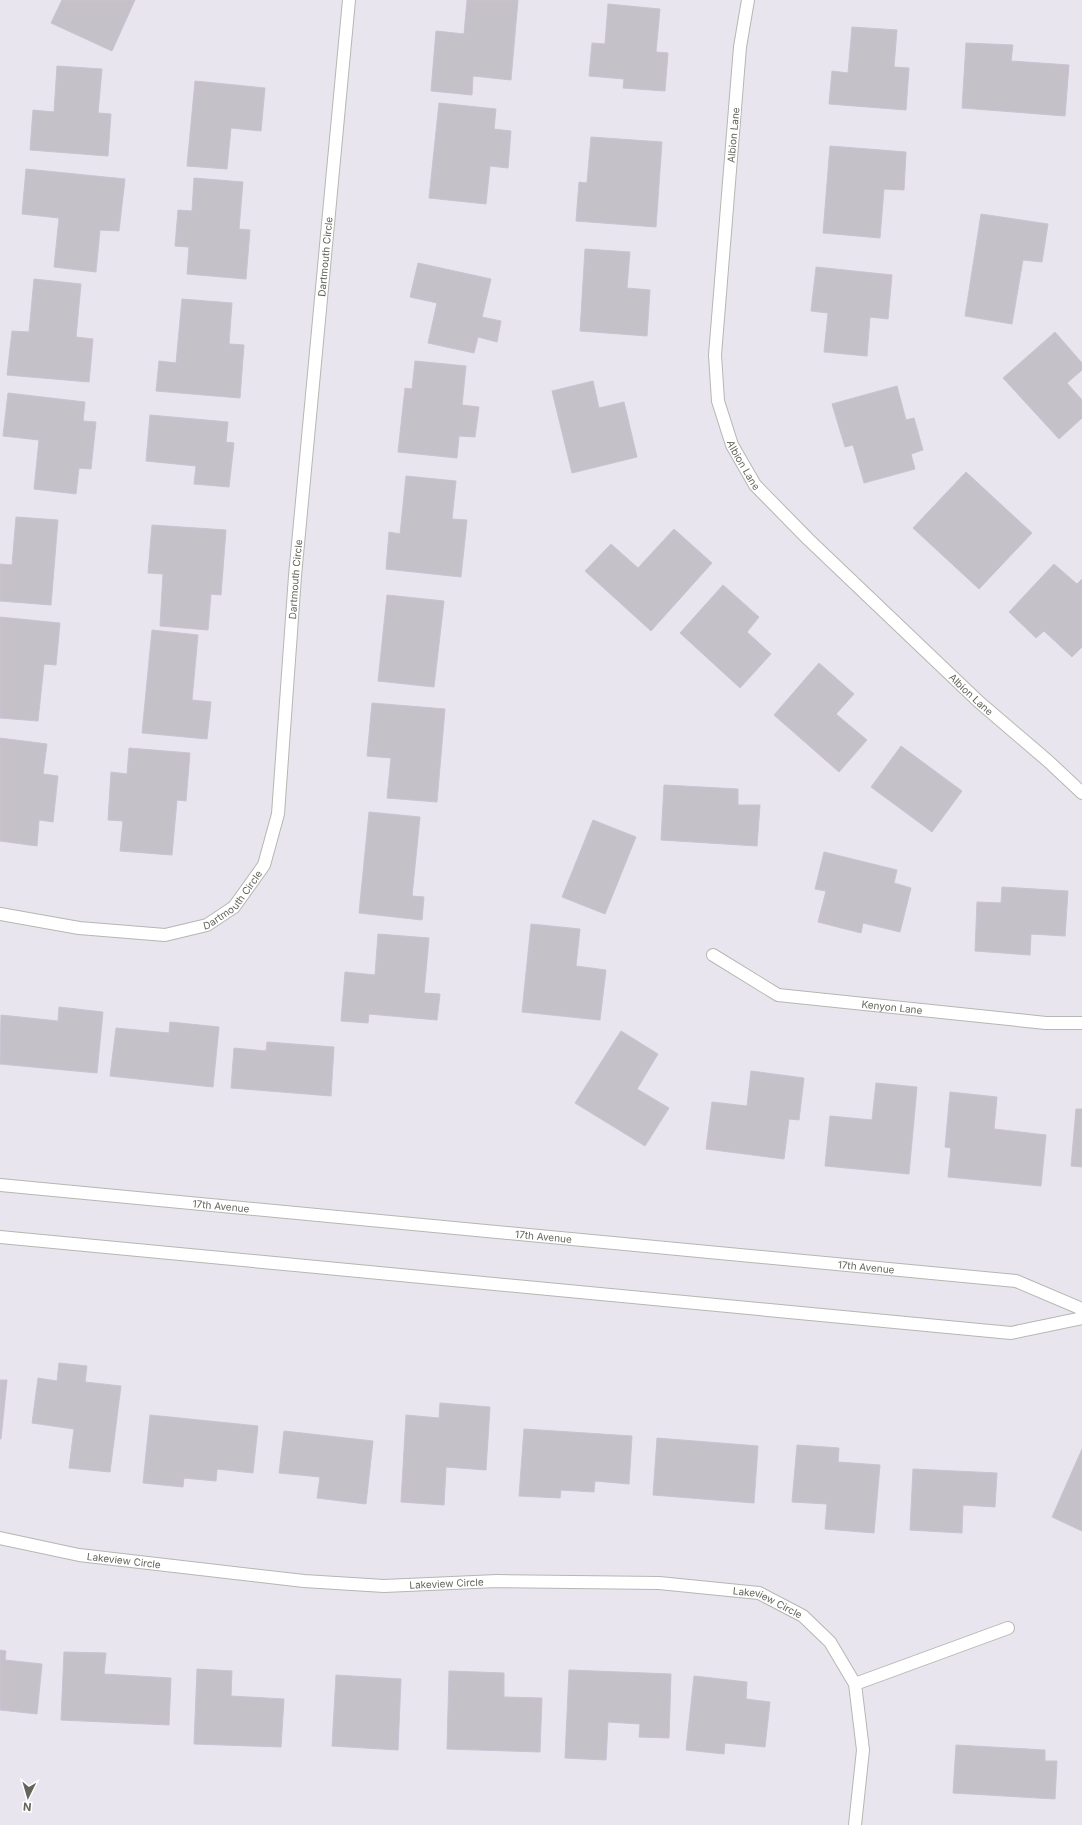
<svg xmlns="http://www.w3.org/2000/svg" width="1082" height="1825" font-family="Inter,sans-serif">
	<rect width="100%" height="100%" fill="#e9e5ee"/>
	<!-- building -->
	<path fill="#c5c1c9" stroke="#c9c3d3" d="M62,0H135L112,51L51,23Z
		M467,0H518L511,80L473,76L472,95L431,91L436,31L464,34Z
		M608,4L660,9L656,52L668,53L665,91L623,88L624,79L589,76L592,43L605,44Z
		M852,27L897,30L894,67L909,68L906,110L829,104L832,71L848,73Z
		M966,43L1013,45L1011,61L1069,65L1065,116L962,108Z
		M57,66L102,69L98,113L111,114L108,156L30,150L33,110L54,112Z
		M195,81L265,88L261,131L231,128L227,169L187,166Z
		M439,103L496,109L494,129L511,131L508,168L490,166L486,204L429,198Z
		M591,137L662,142L656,227L576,221L579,182L587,183Z
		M830,146L906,152L904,190L884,189L880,238L823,233Z
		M26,169L125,179L119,231L100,230L96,272L54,267L59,218L22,214Z
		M194,178L243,182L239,229L250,230L246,279L187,274L189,247L175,246L178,210L192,211Z
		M981,214L1048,224L1042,262L1023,260L1012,324L965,316Z
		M585,249L630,252L627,288L650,290L647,336L580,331Z
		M418,263L491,279L482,317L501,321L497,342L478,337L474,353L428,343L437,303L410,297Z
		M816,267L892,275L888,319L870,317L867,356L824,352L828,313L811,311Z
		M34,279L81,284L76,337L93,339L89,382L7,375L12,331L29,332Z
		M182,299L232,303L229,344L244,345L240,398L156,391L159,361L176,363Z
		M1055,332L1082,363V370L1067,383L1082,400V418L1059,439L1003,378Z
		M415,361L466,366L462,405L479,407L475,437L459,436L457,458L398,452L405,388L412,389Z
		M593,381L599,408L624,402L637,457L572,473L552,391Z
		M897,386L906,420L914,418L923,450L911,454L915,469L864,483L853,445L845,447L832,404Z
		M8,393L85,402L83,421L96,422L91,469L79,468L76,494L34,489L39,440L3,436Z
		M150,415L228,422L226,442L234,443L229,487L194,484L196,466L146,461Z
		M966,472L1032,533L979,589L913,528Z
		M406,476L456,481L452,519L467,520L461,577L386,569L389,532L400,534Z
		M16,517L58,520L51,605L0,601V564L12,565Z
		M152,525L226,530L221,595L211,594L208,630L160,626L163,574L148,573Z
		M674,529L712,563L651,631L585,571L611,544L638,568Z
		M1054,564L1077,584L1082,579V647L1072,657L1044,631L1036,638L1009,612Z
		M723,585L759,617L747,632L771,654L740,688L680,633Z
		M387,595L444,601L434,687L378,681Z
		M0,617L60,623L56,665L44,664L38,721L0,718Z
		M152,630L198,635L192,700L211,702L207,739L142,733Z
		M819,663L854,694L836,714L867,740L839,772L774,715Z
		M372,703L445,709L437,802L387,798L391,758L367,756Z
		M0,738L47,744L43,774L58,776L53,822L39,820L37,846L0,841Z
		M901,746L962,791L932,832L871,787Z
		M129,748L190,753L186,801L177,800L172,855L120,851L123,821L108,820L111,772L127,774Z
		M664,785L738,789V805H760L757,846L661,840Z
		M369,812L420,817L412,896L424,897L422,920L359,913Z
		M593,820L636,837L605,914L562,897Z
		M824,852L897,870L894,883L911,888L900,932L863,923L861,933L818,922L826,891L815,889Z
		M1002,887L1068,891L1065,936L1031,934L1030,955L975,951L977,902L1001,903Z
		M531,924L580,929L576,966L606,970L600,1020L522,1012Z
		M378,934L429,938L424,993L440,994L437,1020L369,1014L368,1023L341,1021L345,972L375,975Z
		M59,1007L103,1012L97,1073L0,1064L1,1015L58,1021Z
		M170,1022L219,1027L213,1087L110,1076L116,1028L169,1033Z
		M621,1031L658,1054L637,1089L669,1108L645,1146L575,1103Z
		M267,1042L334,1047L331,1096L231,1088L234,1048L266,1051Z
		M751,1071L804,1078L799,1120L789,1119L784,1159L706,1149L712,1102L747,1106Z
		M876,1083L917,1087L909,1174L825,1166L830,1116L872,1120Z
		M950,1092L997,1097L994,1129L1046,1135L1041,1186L948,1177L951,1148L945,1147Z
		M1076,1109H1082V1167L1071,1166Z
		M59,1363L87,1366L85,1382L121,1386L110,1472L69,1468L74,1429L32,1423L38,1378L57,1381Z
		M0,1380H7L1,1439H0Z
		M440,1403L490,1407L486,1470L446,1467L444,1505L401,1502L406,1415L439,1418Z
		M150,1415L258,1426L253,1473L217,1469L216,1481L184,1478L183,1487L143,1483Z
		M524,1429L632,1436L629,1484L595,1481L594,1492L561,1490L560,1498L519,1496Z
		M284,1431L373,1441L366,1504L317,1498L320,1477L279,1473Z
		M657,1438L758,1446L754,1503L653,1495Z
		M797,1445L839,1448L838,1462L880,1465L874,1533L825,1529L827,1504L792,1502Z
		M1082,1449V1531L1052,1517Z
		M913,1469L997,1473L995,1507L963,1505L962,1533L910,1530Z
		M0,1650L6,1651L5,1660L42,1664L37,1714L0,1710Z
		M64,1652L106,1653L104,1674L171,1678L169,1725L61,1720Z
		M197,1669L232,1671L231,1696L284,1699L281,1747L194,1744Z
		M569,1670L671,1674L669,1738L639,1737L640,1724L608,1722L606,1760L565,1758Z
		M449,1671L504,1673V1697L542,1698L540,1752L447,1749Z
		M336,1675L401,1679L398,1750L332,1746Z
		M694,1676L747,1682L746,1699L770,1702L765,1747L725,1743L724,1754L686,1750Z
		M956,1745L1045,1750V1761H1057L1055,1799L953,1793Z"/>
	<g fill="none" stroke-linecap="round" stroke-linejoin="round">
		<!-- street casing -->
		<g stroke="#b5b7b0" stroke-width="14">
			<g id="street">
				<path id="s1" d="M748,0L740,47L715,355L718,401L732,445L755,485L808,539L979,702L1048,761L1082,793"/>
				<path id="s2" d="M0,914L79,928L165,935L207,925L234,907L264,865L278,814L295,576L349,0"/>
				<path id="s3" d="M713,955L778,995L1046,1023H1082"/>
				<path id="s4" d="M0,1538L79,1555L304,1581L384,1586L497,1581L659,1583L759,1593L803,1616L830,1642L855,1684L863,1750L855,1825"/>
				<path d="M855,1684L1008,1628"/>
			</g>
		</g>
		<!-- secondary casing -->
		<g stroke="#b5b7af" stroke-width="14">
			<g id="secondary">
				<path id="s5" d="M0,1185L1016,1281L1082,1309"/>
				<path d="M0,1237L1011,1333L1082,1318"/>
			</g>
		</g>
		<!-- street -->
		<use href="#street" stroke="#fff" stroke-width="12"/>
		<!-- secondary -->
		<use href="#secondary" stroke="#fff" stroke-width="12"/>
	</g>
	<g text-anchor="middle" stroke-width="3" stroke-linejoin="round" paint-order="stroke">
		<!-- street labels -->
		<g font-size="10" fill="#63655c" stroke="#fff">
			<text transform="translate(733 135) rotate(-85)" y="4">Albion Lane</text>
			<text dy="4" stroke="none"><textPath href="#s2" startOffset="906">Dartmouth Circle</textPath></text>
			<text dy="4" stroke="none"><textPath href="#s1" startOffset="472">Albion Lane</textPath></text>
			<text dy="4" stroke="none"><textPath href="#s2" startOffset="582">Dartmouth Circle</textPath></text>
			<text dy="4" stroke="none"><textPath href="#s1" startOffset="796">Albion Lane</textPath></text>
			<text dy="4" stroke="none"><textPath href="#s2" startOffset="246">Dartmouth Circle</textPath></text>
			<text dy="4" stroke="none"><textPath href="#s3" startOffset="191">Kenyon Lane</textPath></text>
			<text dy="4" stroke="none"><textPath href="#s5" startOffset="222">17th Avenue</textPath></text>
			<text dy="4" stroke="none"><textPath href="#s5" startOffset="546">17th Avenue</textPath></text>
			<text dy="4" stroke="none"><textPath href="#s5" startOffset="870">17th Avenue</textPath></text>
			<text dy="4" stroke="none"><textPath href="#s4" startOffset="126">Lakeview Circle</textPath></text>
			<text dy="4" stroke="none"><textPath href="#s4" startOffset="450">Lakeview Circle</textPath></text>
			<text dy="4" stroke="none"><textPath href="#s4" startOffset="774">Lakeview Circle</textPath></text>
		</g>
	</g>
	<!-- north arrow -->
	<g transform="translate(28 1797) rotate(185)" stroke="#ffffff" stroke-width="3" paint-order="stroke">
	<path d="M0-3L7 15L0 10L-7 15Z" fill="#63655c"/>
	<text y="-6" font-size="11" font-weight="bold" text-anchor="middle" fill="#63655c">N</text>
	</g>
</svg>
